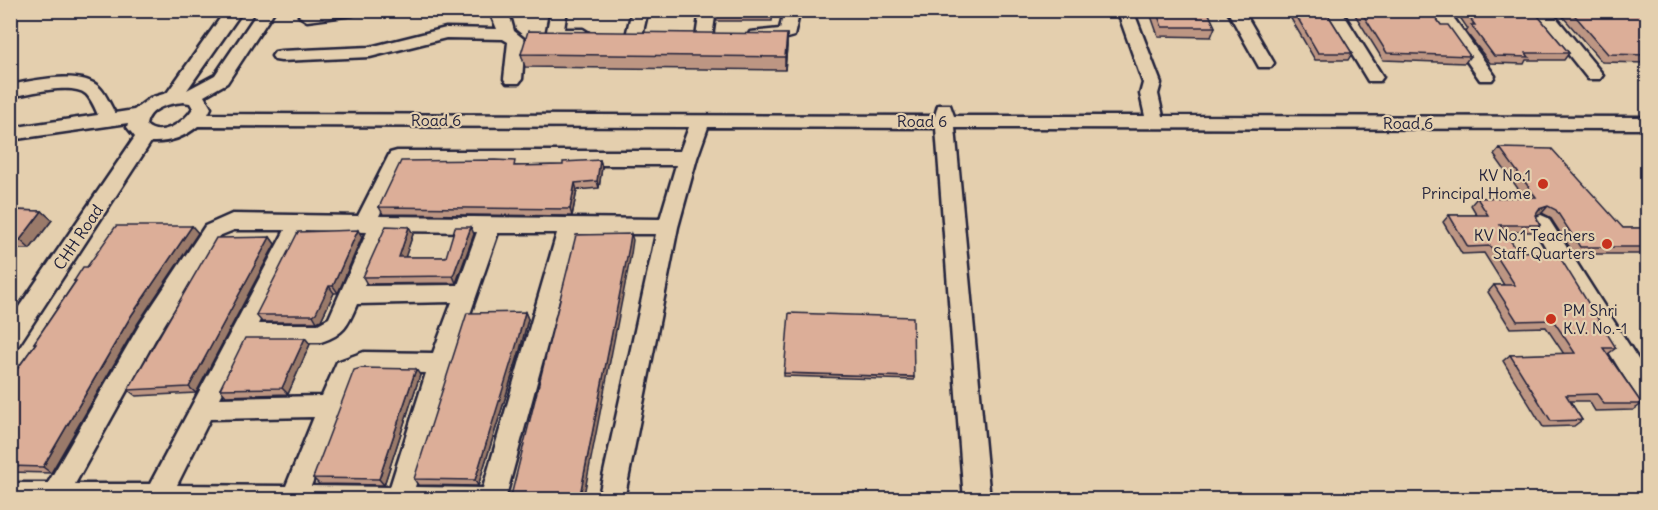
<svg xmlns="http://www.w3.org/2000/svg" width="1658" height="510" font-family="Delius,sans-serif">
	<rect width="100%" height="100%" fill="#e4cfae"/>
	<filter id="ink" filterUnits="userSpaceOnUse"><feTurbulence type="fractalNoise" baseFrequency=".0167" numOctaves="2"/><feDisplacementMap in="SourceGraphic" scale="12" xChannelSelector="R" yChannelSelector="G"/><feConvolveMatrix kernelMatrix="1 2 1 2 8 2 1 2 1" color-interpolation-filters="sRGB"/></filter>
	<g filter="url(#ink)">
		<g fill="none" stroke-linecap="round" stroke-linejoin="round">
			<!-- minor casing -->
			<g stroke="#22223b" stroke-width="5">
				<path id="minor" d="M226,10H243L187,90L215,75L259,10H275L227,83L204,96L211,108L208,114L935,116L938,105H950L954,116H1145L1140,94L1143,83L1117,10H1133L1161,83L1158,94L1163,116L1648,117V129L955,128L990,500H964L936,128L708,127L697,158L678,227L624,500H598L656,234H577L505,500H10V483H48L140,324L205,226L232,214L358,216L390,153L397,151H680L689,127L198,126C185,137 168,143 151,142L18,346L10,348V320L135,137L127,127L128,123L10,140V128L98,115C95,108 91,99 86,94C72,82 28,94 10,97V85C33,81 82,69 100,88C106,94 110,105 115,113L134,110L150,98L167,93ZM183,102L190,103L193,108C185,122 160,139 146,125C149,108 167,104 183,102ZM403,165H676L660,219L379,216ZM234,230H285L150,484H75L156,338L219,236ZM305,230L367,232L329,318L318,324H258ZM388,231L477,232L458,285L364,286ZM498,233H557L483,488L415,487L453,363ZM452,302L433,353L364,352L337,362L322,396L220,398L249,342H321C345,334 348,325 357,304ZM365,372L426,373L390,487L311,486L354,376ZM314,417L286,486L177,485L210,419Z
					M312,10H361L353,15L307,21L299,16L301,13Z
					M489,10H505L511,20L514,31L525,40L522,79L519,83H507L504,79L508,42L503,39L446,38L370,57L281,61L275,60L272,56L275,52L281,51L370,47L446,28L497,29Z
					M551,10H567L564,29H583L591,34C583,44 555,41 547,31Z
					M632,10H648L642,36L640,40H628L626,36Z
					M700,10H716L712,37L710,41H698L696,37Z
					M784,10H800L794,36L780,40H750L748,36L750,32L780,29Z
					M1227,10H1243L1274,63L1271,67H1259Z
					M1325,10H1341L1383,77L1380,81H1368Z
					M1431,10H1448L1495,76L1492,80H1480Z
					M1533,10H1550L1600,71L1603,75L1600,79H1588Z
					M1541,215L1548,218L1648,375V406L1640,403L1534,228L1531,223L1534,218Z"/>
			</g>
			<!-- minor -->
			<use href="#minor" fill="#e4cfae" fill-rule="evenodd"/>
		</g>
		<!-- wall -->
		<path fill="#bd9683" stroke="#22223b" stroke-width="1.5" d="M716,10H773L772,21H717Z
			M1149,10H1207L1215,27L1211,37L1158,36Z
			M1286,10H1325L1352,53L1348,60H1315Z
			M1352,10H1430L1441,25L1470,56L1465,63L1383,60Z
			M1455,10H1533L1569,53L1564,60H1526L1524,64L1490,63L1466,32L1468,29Z
			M1557,10H1647V63L1602,62Z
			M787,34V46L785,70L525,67L521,54Z
			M1500,148L1623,228H1647V254H1574L1550,217L1542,213L1536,215L1540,225L1534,232H1505L1518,252L1616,348L1608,354L1642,404L1633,410L1595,411L1589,401H1570L1582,420L1574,426L1543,427L1503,361L1510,355L1564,354L1546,327L1510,328L1488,292L1494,285H1504L1484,253L1462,254L1443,222L1449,215H1477L1471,205L1477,198L1524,197L1494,155Z
			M600,160L602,167L599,188L577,190L572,216L383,214L379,207L517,166L563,165Z
			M10,210L42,211L52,220L30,249H17L10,258Z
			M192,226L198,233L138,323L51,473L10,472V379L35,344L34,343L75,282L74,281Z
			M409,227L413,234L405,257H446L474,234L456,283L367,284L363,277Z
			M270,237L275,244L196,393L136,396L128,390Z
			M362,237L338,293H334L321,320L317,322H262L256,315Z
			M525,312L528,319L520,350L478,486L418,485L414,479Z
			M305,338L310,344L288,394L226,396L220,389Z
			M784,373L914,377V380L784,376Z
			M420,375L384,485L319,484L313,478Z"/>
		<!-- shaded-wall -->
		<path fill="#9a7a6a" stroke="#22223b" stroke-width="1.5" d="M787,34V46L785,70V57Z
			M600,160L602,167L599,188L597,181Z
			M575,183L577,190L572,216L570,209Z
			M1548,206L1542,213L1533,216L1539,209Z
			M42,211L52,220L30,249L20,240Z
			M192,226L198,233L138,323L51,473L43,467L131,316Z
			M409,227L413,234L403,264L399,257Z
			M471,227L474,234L456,283L453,276Z
			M358,230L362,237L338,293L333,286Z
			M631,234L633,240L631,254L583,500H579Z
			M270,237L275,244L196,393L189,387Z
			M10,243L17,249L10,258Z
			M329,286L334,293L321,320L317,322L313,315Z
			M525,312L528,319L520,350L478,486L475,480Z
			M305,338L310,344L288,394L282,388Z
			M416,369L420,375L384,485L379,479Z"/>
		<!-- building -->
		<path fill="#dcae98" stroke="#22223b" stroke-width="1.5" d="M716,10H772L716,11Z
			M1156,10H1207L1215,27H1162Z
			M1293,10H1325L1352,53H1318Z
			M1360,10H1430L1441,25H1448L1470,56L1387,53Z
			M1464,10H1533L1569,53H1526L1529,57L1494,56L1471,25H1475Z
			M1570,10H1647V14H1645L1647,17V55L1608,54Z
			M528,31L787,34L785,57L521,54Z
			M1500,148L1552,149L1623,228H1647V247H1580L1556,210L1548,206L1539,209L1535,215L1540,225H1500L1518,252L1556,251L1616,348H1603L1642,404H1604L1597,394L1566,395L1582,420L1551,421L1510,355L1575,353L1553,320L1517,321L1494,285H1515L1490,246L1468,247L1449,215H1488L1477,198L1536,197Z
			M495,160L515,161L514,166L563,165V162L600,160L597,181L575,183L570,209L379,207L401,161Z
			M10,210L42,211L20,240H10Z
			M116,226H192L131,316L43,467L10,466V379L36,343H34L76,281H74L83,267H87Z
			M386,226L409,227L399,257H446L455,227H471L453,276L363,277Z
			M358,230L333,286H329L316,313L313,315H256L298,232Z
			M631,234L629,247L579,500H510L576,235Z
			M270,237L189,387L128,390L216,238Z
			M525,312L517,343L475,480L414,479L467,313Z
			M789,313L913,317L914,377L784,373Z
			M245,338H305L282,388L220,389Z
			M361,368L416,369L379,479L313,478L354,370Z"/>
	</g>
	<!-- markers -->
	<g fill="#c8321e" stroke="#e4cfae" stroke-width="2">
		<circle cx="1543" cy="184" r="6"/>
		<circle cx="1607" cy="244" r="6"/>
		<circle cx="1551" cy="319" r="6"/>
	</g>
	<g text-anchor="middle" stroke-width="4.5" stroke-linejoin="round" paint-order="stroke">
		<!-- street labels -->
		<g font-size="16" fill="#22223b" stroke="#e4cfae">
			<text x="436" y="126">Road 6</text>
			<text x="922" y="127">Road 6</text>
			<text x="1408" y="129">Road 6</text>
			<text transform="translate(78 237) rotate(-56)" y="6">CHH Road</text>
		</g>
		<!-- poi labels -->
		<g font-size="16" fill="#22223b" stroke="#e4cfae" text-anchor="end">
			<text x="1531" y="181">KV No.1<tspan x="1531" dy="18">Principal Home</tspan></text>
			<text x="1595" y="241">KV No.1 Teachers<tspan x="1595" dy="18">Staff Quarters</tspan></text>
			<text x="1563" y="316" text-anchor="start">PM Shri<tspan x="1563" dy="18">K.V. No.-1</tspan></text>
		</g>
	</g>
	<!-- margin -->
	<rect width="1658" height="510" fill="none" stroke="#e4cfae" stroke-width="36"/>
	<rect x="18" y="18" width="1622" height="474" fill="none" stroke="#22223b" stroke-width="2" filter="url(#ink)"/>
</svg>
